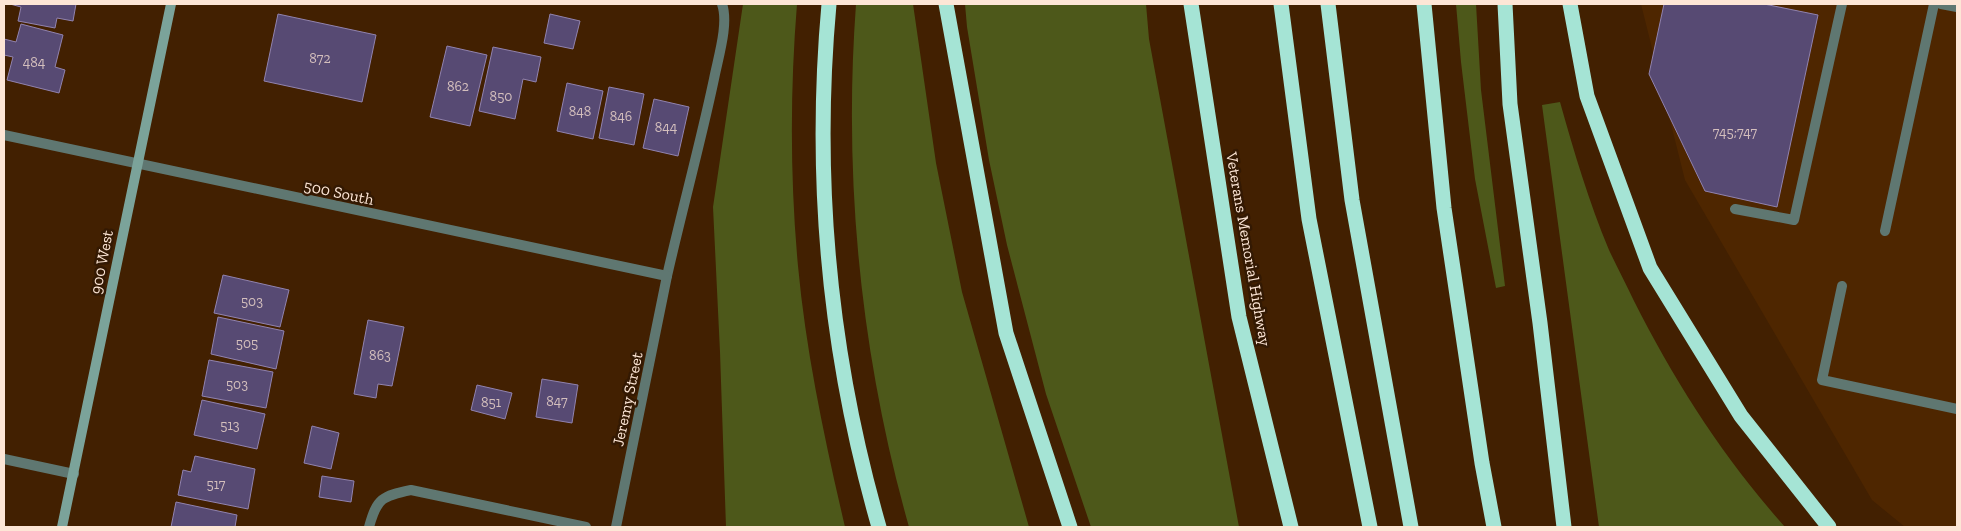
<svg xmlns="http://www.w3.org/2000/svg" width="1961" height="531" font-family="'Zilla Slab',serif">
	<rect width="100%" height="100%" fill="#422001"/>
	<!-- built -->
	<path fill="#4e2600" d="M1641,4H1957V527H1905L1872,500L1685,180Z"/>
	<!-- green -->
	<path fill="#4d581a" d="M743,4H797C790,90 790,179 798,266C806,353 825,441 845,527H726L720,352L713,207Z
		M856,4H913L936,163L962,292L1029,527H909C861,357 843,181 856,4Z
		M965,4H1146L1149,39L1239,527H1091L1046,394L1007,245L989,160L967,27Z
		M1456,4H1476L1481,90L1505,286L1496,288L1475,179L1461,62Z
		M1560,102C1574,152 1589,202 1609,250C1617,267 1626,284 1634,301C1676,384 1723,457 1785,527H1599L1542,105Z"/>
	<!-- building -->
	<path fill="#574a73" stroke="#9183af" d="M10,4H76L73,21L57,18L55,28L18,21L21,7Z
		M1664,4H1764L1818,15L1777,207L1705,191L1649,74Z
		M278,14L376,35L362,102L264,81Z
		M550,14L580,21L573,49L544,43Z
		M21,24L63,35L55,67L65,70L59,93L7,80L13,57L4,55V39L16,42Z
		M447,46L487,55L470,126L430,117Z
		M493,47L541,57L536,82L523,79L515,119L479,111Z
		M567,83L603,91L593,139L557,131Z
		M609,87L644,94L634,145L599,138Z
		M654,99L689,107L678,156L643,148Z
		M223,275L289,290L280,327L214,313Z
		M218,317L284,331L276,369L211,354Z
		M368,320L404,327L392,386L378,384L376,398L354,394Z
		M209,360L273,372L266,408L202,396Z
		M542,379L578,385L572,423L536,417Z
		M477,385L512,393L505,419L471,410Z
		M202,400L265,414L257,449L194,435Z
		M312,426L339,433L331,469L304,463Z
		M195,456L255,469L248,509L178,495L183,470L191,472Z
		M322,476L354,481L351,502L319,497Z
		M176,502L237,515L235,527H171Z"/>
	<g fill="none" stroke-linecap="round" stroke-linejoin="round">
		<!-- lane -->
		<path stroke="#5f7771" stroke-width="10" d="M1735,209L1794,220L1842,4
			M1885,231L1934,4
			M667,276C682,210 700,145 714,79C718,58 729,24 722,4
			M1842,286L1822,380L1957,409
			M4,459L74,474
			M369,527C377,498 382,496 411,490L586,527"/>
		<!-- street -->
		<path stroke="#5f7771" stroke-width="10" d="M1941,4L1957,7
			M4,135L667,276L616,527"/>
		<!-- secondary -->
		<path stroke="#7ba39a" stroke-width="10" d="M62,527L171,4"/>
		<!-- highway -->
		<path stroke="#a5e4d5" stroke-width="15" d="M829,4C813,180 830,357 879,527
			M946,4L1006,333L1070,527
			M1191,4L1239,317L1291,527
			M1281,4L1309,219L1370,527
			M1328,4L1352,200L1411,527
			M1424,4L1444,208L1482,463L1494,527
			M1505,4L1510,104L1540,323L1564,527
			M1570,4L1587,96L1650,268L1741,416L1829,527"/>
	</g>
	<g text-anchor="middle" stroke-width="5" stroke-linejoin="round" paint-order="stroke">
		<!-- number labels -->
		<g font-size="14" fill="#d4bfbd">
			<text x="320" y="63">872</text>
			<text x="34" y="67">484</text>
			<text x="458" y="91">862</text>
			<text x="501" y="101">850</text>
			<text x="580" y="116">848</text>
			<text x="621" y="121">846</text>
			<text x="666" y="132">844</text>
			<text x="1735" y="137">745;747</text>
			<text x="252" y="306">503</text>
			<text x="247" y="348">505</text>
			<text x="380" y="360">863</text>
			<text x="237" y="389">503</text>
			<text x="557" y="406">847</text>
			<text x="491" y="407">851</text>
			<text x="230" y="430">513</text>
			<text x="216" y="489">517</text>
		</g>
		<!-- street labels -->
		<g font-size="16" fill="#fde6d6" stroke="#331903">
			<text transform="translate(339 192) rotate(12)" y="6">500 South</text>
			<text transform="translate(1249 249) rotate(80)" y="6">Veterans Memorial Highway</text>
			<text transform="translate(101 262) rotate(-79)" y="6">900 West</text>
			<text transform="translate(627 399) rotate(-78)" y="6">Jeremy Street</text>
		</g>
	</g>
	<!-- border -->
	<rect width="1961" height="531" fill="none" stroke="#fde6d6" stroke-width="10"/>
</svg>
